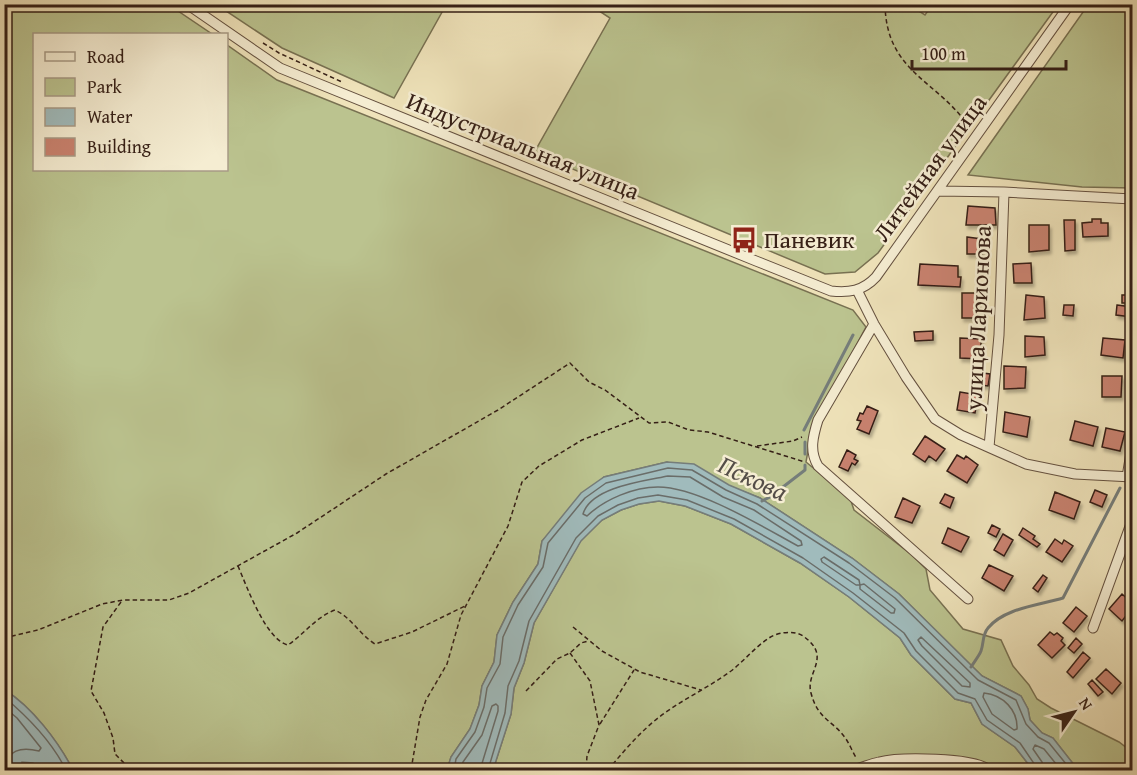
<svg xmlns="http://www.w3.org/2000/svg" width="1137" height="775" font-family="'Gentium Book Plus',serif">
	<defs>
		<filter id="shadow"><feDropShadow dx="2" dy="3.5" stdDeviation="1.5" flood-color="#0004"/></filter>
	</defs>
	<rect width="100%" height="100%" fill="#efe3ba"/>
	<filter id="stains"><feTurbulence type="fractalNoise" baseFrequency=".00333" numOctaves="4"/><feColorMatrix values="0 0 0 0 .2 0 0 0 0 .09 0 0 0 0 .02 0 0 0 .5 -.17"/></filter>
	<radialGradient id="worn" r=".72"><stop offset=".6" stop-color="#630" stop-opacity="0"/><stop offset="1" stop-color="#630" stop-opacity=".3"/></radialGradient>
	<!-- green -->
	<path fill="#bbc38f" stroke="#787152" stroke-width="1.5" d="M908,4L925,15L932,5H1058L878,253L855,272L825,274L534,153L610,18L590,5Z
		M5,5H169L212,34H34V170H226L227,45L277,80L853,310L866,327L812,428L806,462L850,498L854,510L912,555L926,569L930,590L963,629L1001,640L1013,666L1029,685L1037,699L1051,708L1119,742L1132,752V770H1078L1053,738L1042,733L1030,720L1028,709L1021,696L982,676L899,594L852,558L760,498L667,462L604,477L542,541L538,564L513,602L497,635L494,662L482,686L479,705L470,729L451,757L447,770H73C58,741 32,708 5,690Z
		M217,5H446L394,98L282,48Z
		M1088,5H1132V188L1082,187L968,175Z
		M659,501L685,506L731,524L800,563L849,597L900,638L911,655L955,699L971,703L982,724L1015,747L1033,770H493L511,714L514,688L524,663L534,623L581,540L602,520L621,510L639,504Z"/>
	<!-- water -->
	<path fill="#a0bbbc" stroke="#757d7a" stroke-width="1.5" d="M667,462L694,464L729,485L760,498L852,558L899,594L982,676L1021,696L1028,709L1030,720L1042,733L1053,738L1078,770H1033L1015,747L982,724L971,703L955,699L911,655L900,638L849,597L800,563L731,524L685,506L659,501L639,504L621,510L602,520L581,541L534,623L524,663L514,688L511,714L493,770H447L451,757L470,729L479,705L482,686L494,662L497,635L513,602L538,564L542,541L581,493L604,477Z
		M5,690C32,707 58,741 73,770H38L33,763L22,762L21,770H5Z"/>
	<g fill="none" stroke-linecap="round" stroke-linejoin="round">
		<!-- shore -->
		<path stroke="#6a6d69" stroke-width="1.5" d="M668,476L690,477L723,497L754,510L801,541L802,545L798,546C763,527 698,487 658,487C634,487 605,499 587,516L583,514C591,487 644,481 668,476Z
			M824,557L859,580L860,585H856L822,562L821,559Z
			M864,584L895,609L894,613H891L860,589V585Z
			M921,637L970,683V687L962,686L922,646L918,640Z
			M984,693C1003,695 1018,710 1017,729L1014,730L992,714L983,697Z
			M4,697C28,717 52,742 66,770
			M4,707L17,718L41,748L39,751C22,747 5,749 8,770
			M454,770L456,759L475,732L484,707L487,688L500,664L503,637L518,605L543,567L548,543L585,498L606,483L668,468L692,470L726,490L757,504L849,563L895,598L978,680L1016,700L1026,724L1038,737L1049,743L1071,770
			M461,770L463,762L482,735L492,706L496,704L498,706V711L480,770
			M488,770L505,713L508,686L519,661L529,621L576,538L598,516L618,505L638,498L658,495L687,500L734,519L803,558L853,593L904,633L916,651L958,693L975,699L987,720L1020,743L1035,765L1036,770
			M1044,770L1042,762L1033,749L1035,745L1044,749L1061,770"/>
		<!-- stream -->
		<path stroke="#757d7a" stroke-width="3" d="M804,430L853,335
			M805,442V454
			M762,501L770,497L805,470V465
			M971,667C974,662 979,656 981,651C984,643 982,635 988,628C1004,608 1040,605 1063,598L1120,488"/>
	</g>
	<!-- building -->
	<path fill="#c9826f" stroke="#351f16" stroke-width="1.5" filter="url(#shadow)" d="M968,206L995,208L996,225H966Z
		M1092,219H1101V223H1108V236L1083,237L1082,223L1092,222Z
		M1064,220H1075V250L1065,251Z
		M1029,225H1049V250L1029,252Z
		M967,237L982,239V254H967Z
		M1031,263L1032,283H1014L1013,264Z
		M920,264L958,266V277H961L960,287L918,285Z
		M962,293H979L978,318H962Z
		M1026,295L1044,297L1045,318L1024,320Z
		M1122,295H1132V303H1122Z
		M1064,305H1074L1073,316L1063,315Z
		M1117,305L1132,307V317L1116,315Z
		M933,331V340L915,341L914,332Z
		M1025,336L1044,337L1045,355L1025,357Z
		M960,338L981,339V359L960,358Z
		M1103,338L1125,340L1123,358L1101,355Z
		M1004,366L1026,367L1025,388L1004,389Z
		M975,372L990,374L988,386L973,384Z
		M1102,376H1122L1121,397H1102Z
		M960,392L978,395L975,413L957,410Z
		M867,406L878,411L869,434L857,429L861,421L857,420L860,413L863,414Z
		M1005,412L1030,417L1027,437L1003,432Z
		M1075,421L1098,427L1093,446L1070,440Z
		M1106,428L1125,432L1120,451L1102,447Z
		M925,436L945,449L936,461L929,456L925,462L913,454Z
		M847,450L856,455L854,459L858,461L855,465L852,463L848,471L839,467Z
		M957,455L964,459L966,456L978,465L967,483L947,471Z
		M1095,490L1107,495L1102,507L1090,502Z
		M1055,492L1080,502L1074,519L1049,510Z
		M945,494L954,498L950,508L940,503Z
		M903,498L920,506L912,523L895,517Z
		M992,525L1000,529L996,537L988,533Z
		M948,528L969,537L961,552L942,543Z
		M1023,528L1035,536L1033,539L1040,544L1037,547L1019,535Z
		M1003,534L1013,540L1004,556L994,550Z
		M1055,539L1062,544L1064,540L1073,546L1062,562L1046,552Z
		M989,565L1013,576L1004,591L982,578Z
		M1043,575L1047,578L1038,592L1033,588Z
		M1122,594L1132,603V608L1122,621L1109,609Z
		M1076,607L1087,616L1074,632L1063,623Z
		M1050,632L1054,635L1057,633L1063,638L1061,641L1065,645L1052,658L1038,645Z
		M1076,638L1082,644L1074,653L1068,648Z
		M1083,652L1090,658L1073,678L1067,672Z
		M1106,669L1121,683L1112,694L1096,679Z
		M1092,680L1103,692L1098,696L1088,684Z"/>
	<g fill="none" stroke-linecap="round" stroke-linejoin="round">
		<!-- minor casing -->
		<g stroke="#64503f" stroke-width="11">
			<path id="minor" d="M187,4L280,68L756,261L831,291C849,293 863,291 876,277L1070,4
				M938,191L1004,192L1132,199
				M857,290L874,324L906,377L935,419L961,435L1026,464L1075,474L1132,477
				M874,324L818,420C813,436 809,451 818,466L968,599
				M989,447L999,335L1004,192
				M1127,477L1132,447
				M1093,628L1132,521
				M852,770C861,768 870,764 879,762C899,757 974,757 989,770"/>
		</g>
		<!-- path -->
		<path stroke="#351f16" stroke-width="1.5" stroke-dasharray="4.5 3" stroke-linecap="butt" d="M885,4C886,73 938,80 969,127
			M4,31L12,8L10,4
			M263,43L279,53L342,82
			M757,446L793,441L802,437
			M238,566C247,587 266,640 288,645C304,634 316,617 335,610C352,618 359,634 375,644L412,632L465,606
			M121,602L103,627L91,691L104,713L113,738L115,754L125,764L156,768L164,770
			M573,627L602,651L640,672L701,690
			M4,638L38,630L102,604L123,600H169L189,593L297,533L386,474L498,410L570,363L589,382L605,390L649,423L668,422L689,430L708,432L805,462
			M570,653L590,681L599,725L587,756L586,770
			M526,691L557,659L570,653L581,643L588,641
			M600,724L634,670
			M411,770L420,717L426,700L447,664L461,615L508,526L522,482L539,466L582,440L639,418
			M608,770C623,752 639,733 658,718C681,700 708,688 731,671C744,661 755,647 769,638C778,632 794,630 803,636C833,657 805,672 811,693C818,720 833,720 846,739C850,745 853,753 857,759"/>
		<!-- minor -->
		<use href="#minor" stroke="#f5edd2" stroke-width="9"/>
	</g>
	<!-- icons -->
	<defs>
		<g id="bus-bare" transform="scale(2.07)"><path d="M-5-6H5V4H4V6H2V4H-2V6H-4V4H-5ZM-3.5-4V0h7V-4ZM-3.5 1.2v1.5H-2V1.2ZM2 1.2v1.5H3.5V1.2Z" fill="#8f2418" stroke="#f5edd2" stroke-width="2.5" paint-order="stroke"/></g>
	</defs>
	<g fill-rule="evenodd">
		<use href="#bus-bare" x="744" y="240"/>
	</g>
	<g text-anchor="middle" stroke-width="5" stroke-linejoin="round" paint-order="stroke">
		<!-- street labels -->
		<g font-size="24" fill="#351f16" stroke="#f5edd2">
			<text transform="translate(523 146) rotate(22)" y="8">Индустриальная улица</text>
			<text transform="translate(930 168) rotate(-54)" y="8">Литейная улица</text>
			<text transform="translate(978 318) rotate(-87)" y="8">улица Ларионова</text>
		</g>
		<!-- poi labels -->
		<g font-size="24" fill="#351f16" stroke="#f5edd2" text-anchor="start">
			<text x="764" y="248">Паневик</text>
		</g>
		<!-- water labels -->
		<g font-size="26" font-style="italic" fill="#554e48" stroke="#f5edd2">
			<text transform="translate(753 478) rotate(25)" y="9">Пскова</text>
		</g>
	</g>
	<!-- margin -->
	<rect width="1137" height="775" fill="none" stroke="#efe3ba" stroke-width="24"/>
	<rect x="6" y="6" width="1125" height="763" fill="none" stroke="#351f16" stroke-width="3"/>
	<rect x="12" y="12" width="1113" height="751" fill="none" stroke="#351f16" stroke-width="1.5"/>
	<!-- legend -->
	<rect x="33" y="33" width="195" height="138" fill="#f5edd2" stroke="#a89b87" stroke-width="1.5"/>
	<rect x="45" y="52" width="30" height="9" fill="#f5edd2" stroke="#a89b87" stroke-width="1.5"/>
	<text x="87" y="63" font-size="18" fill="#351f16">Road</text>
	<rect x="45" y="78" width="30" height="18" fill="#bbc38f" stroke="#a89b87" stroke-width="1.5"/>
	<text x="87" y="93" font-size="18" fill="#351f16">Park</text>
	<rect x="45" y="108" width="30" height="18" fill="#a0bbbc" stroke="#a89b87" stroke-width="1.5"/>
	<text x="87" y="123" font-size="18" fill="#351f16">Water</text>
	<rect x="45" y="138" width="30" height="18" fill="#c9826f" stroke="#a89b87" stroke-width="1.5"/>
	<text x="87" y="153" font-size="18" fill="#351f16">Building</text>
	<!-- north arrow -->
	<g transform="translate(1074 712) rotate(55)" stroke="#f5edd2" stroke-width="4.5" paint-order="stroke">
	<path d="M0-4.5L10 22L0 15L-10 22Z" fill="#351f16"/>
	<text y="-9" font-size="16" font-weight="bold" text-anchor="middle" fill="#351f16">N</text>
	</g>
	<!-- scale -->
	<path d="M912 60v9h154v-9" fill="none" stroke="#351f16" stroke-width="3"/>
	<text x="921" y="60" font-size="18" fill="#351f16" stroke="#f5edd2" stroke-width="4.5" paint-order="stroke">100 m</text>
	<rect width="100%" height="100%" filter="url(#stains)"/>
	<rect width="100%" height="100%" fill="url(#worn)"/>
</svg>
